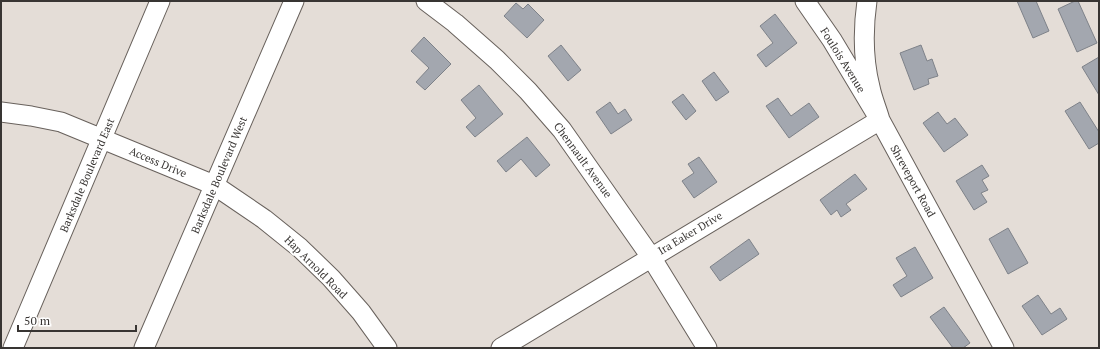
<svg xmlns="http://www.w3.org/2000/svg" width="1100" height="349" font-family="'PT Serif',serif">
	<rect width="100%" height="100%" fill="#e4ddd7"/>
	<!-- building -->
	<path fill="#a3a7af" stroke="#7e8289" d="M1017,1H1036L1049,31L1033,38Z
		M1075,1H1078L1097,43L1077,52L1058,9Z
		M516,3L523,9L528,4L544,20L527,38L504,16Z
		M775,14L797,43L766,67L757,55L773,43L760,26Z
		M424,37L451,64L425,90L416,82L429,68L411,51Z
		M561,45L581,70L568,81L548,56Z
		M921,45L927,61L932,59L938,76L928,79L929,84L914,90L900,53Z
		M1099,57V95L1082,67Z
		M714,72L729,92L716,101L702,81Z
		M479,85L503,114L475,137L466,127L476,118L461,100Z
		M683,94L696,111L686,120L672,102Z
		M778,98L791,116L809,103L819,117L789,138L766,106Z
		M610,102L618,114L625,109L632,120L611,134L596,112Z
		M1080,102L1099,132V143L1089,149L1065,111Z
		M938,112L947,124L955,118L968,135L944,152L923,123Z
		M527,137L550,165L536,177L521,159L506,172L497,161Z
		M699,157L717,182L694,198L682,181L694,173L688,164Z
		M982,165L989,176L982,180L988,190L981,193L987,202L974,210L956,181Z
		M855,174L867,189L846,204L851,210L841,217L837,210L831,215L820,200Z
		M1008,228L1028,263L1008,274L989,239Z
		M749,239L759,254L720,281L710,267Z
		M915,247L933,278L901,297L893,285L907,276L896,258Z
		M1038,295L1051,314L1060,308L1067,319L1042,335L1022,306Z
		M944,307L970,343L963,348H953L930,317Z"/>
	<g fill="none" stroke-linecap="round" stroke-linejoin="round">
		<!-- minor casing -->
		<g stroke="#68615c" stroke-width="21">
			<path id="minor" d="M426,1L455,23L497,60L528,91L562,130L651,257L707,348
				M867,1C863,29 863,59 870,87C872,98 877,109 880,120L1004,348
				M1,112L31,116L61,122L214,185L264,219L300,248L331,278L361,312L387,348
				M13,348L160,1
				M144,348L294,1
				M501,348L880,120L832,40L805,1"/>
		</g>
		<!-- minor -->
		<use href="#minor" stroke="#fff" stroke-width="19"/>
	</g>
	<g text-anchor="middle" stroke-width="4" stroke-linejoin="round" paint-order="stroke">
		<!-- street labels -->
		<g font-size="11" fill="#383533" stroke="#fff">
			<text transform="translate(843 60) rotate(58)" y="4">Foulois Avenue</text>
			<text transform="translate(583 160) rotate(54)" y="4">Chennault Avenue</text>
			<text transform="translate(158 162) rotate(23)" y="4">Access Drive</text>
			<text transform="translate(87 175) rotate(-67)" y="4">Barksdale Boulevard East</text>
			<text transform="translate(219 175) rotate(-67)" y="4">Barksdale Boulevard West</text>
			<text transform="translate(913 181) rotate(61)" y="4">Shreveport Road</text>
			<text transform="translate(690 233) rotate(-31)" y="4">Ira Eaker Drive</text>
			<text transform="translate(316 267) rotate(45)" y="4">Hap Arnold Road</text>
		</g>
	</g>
	<!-- border -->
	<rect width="1100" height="349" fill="none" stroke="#383533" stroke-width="4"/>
	<!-- scale -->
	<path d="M18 325v6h118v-6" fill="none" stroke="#383533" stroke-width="2"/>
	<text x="24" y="325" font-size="12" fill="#383533" stroke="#ffffff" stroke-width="3" paint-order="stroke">50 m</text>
</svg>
